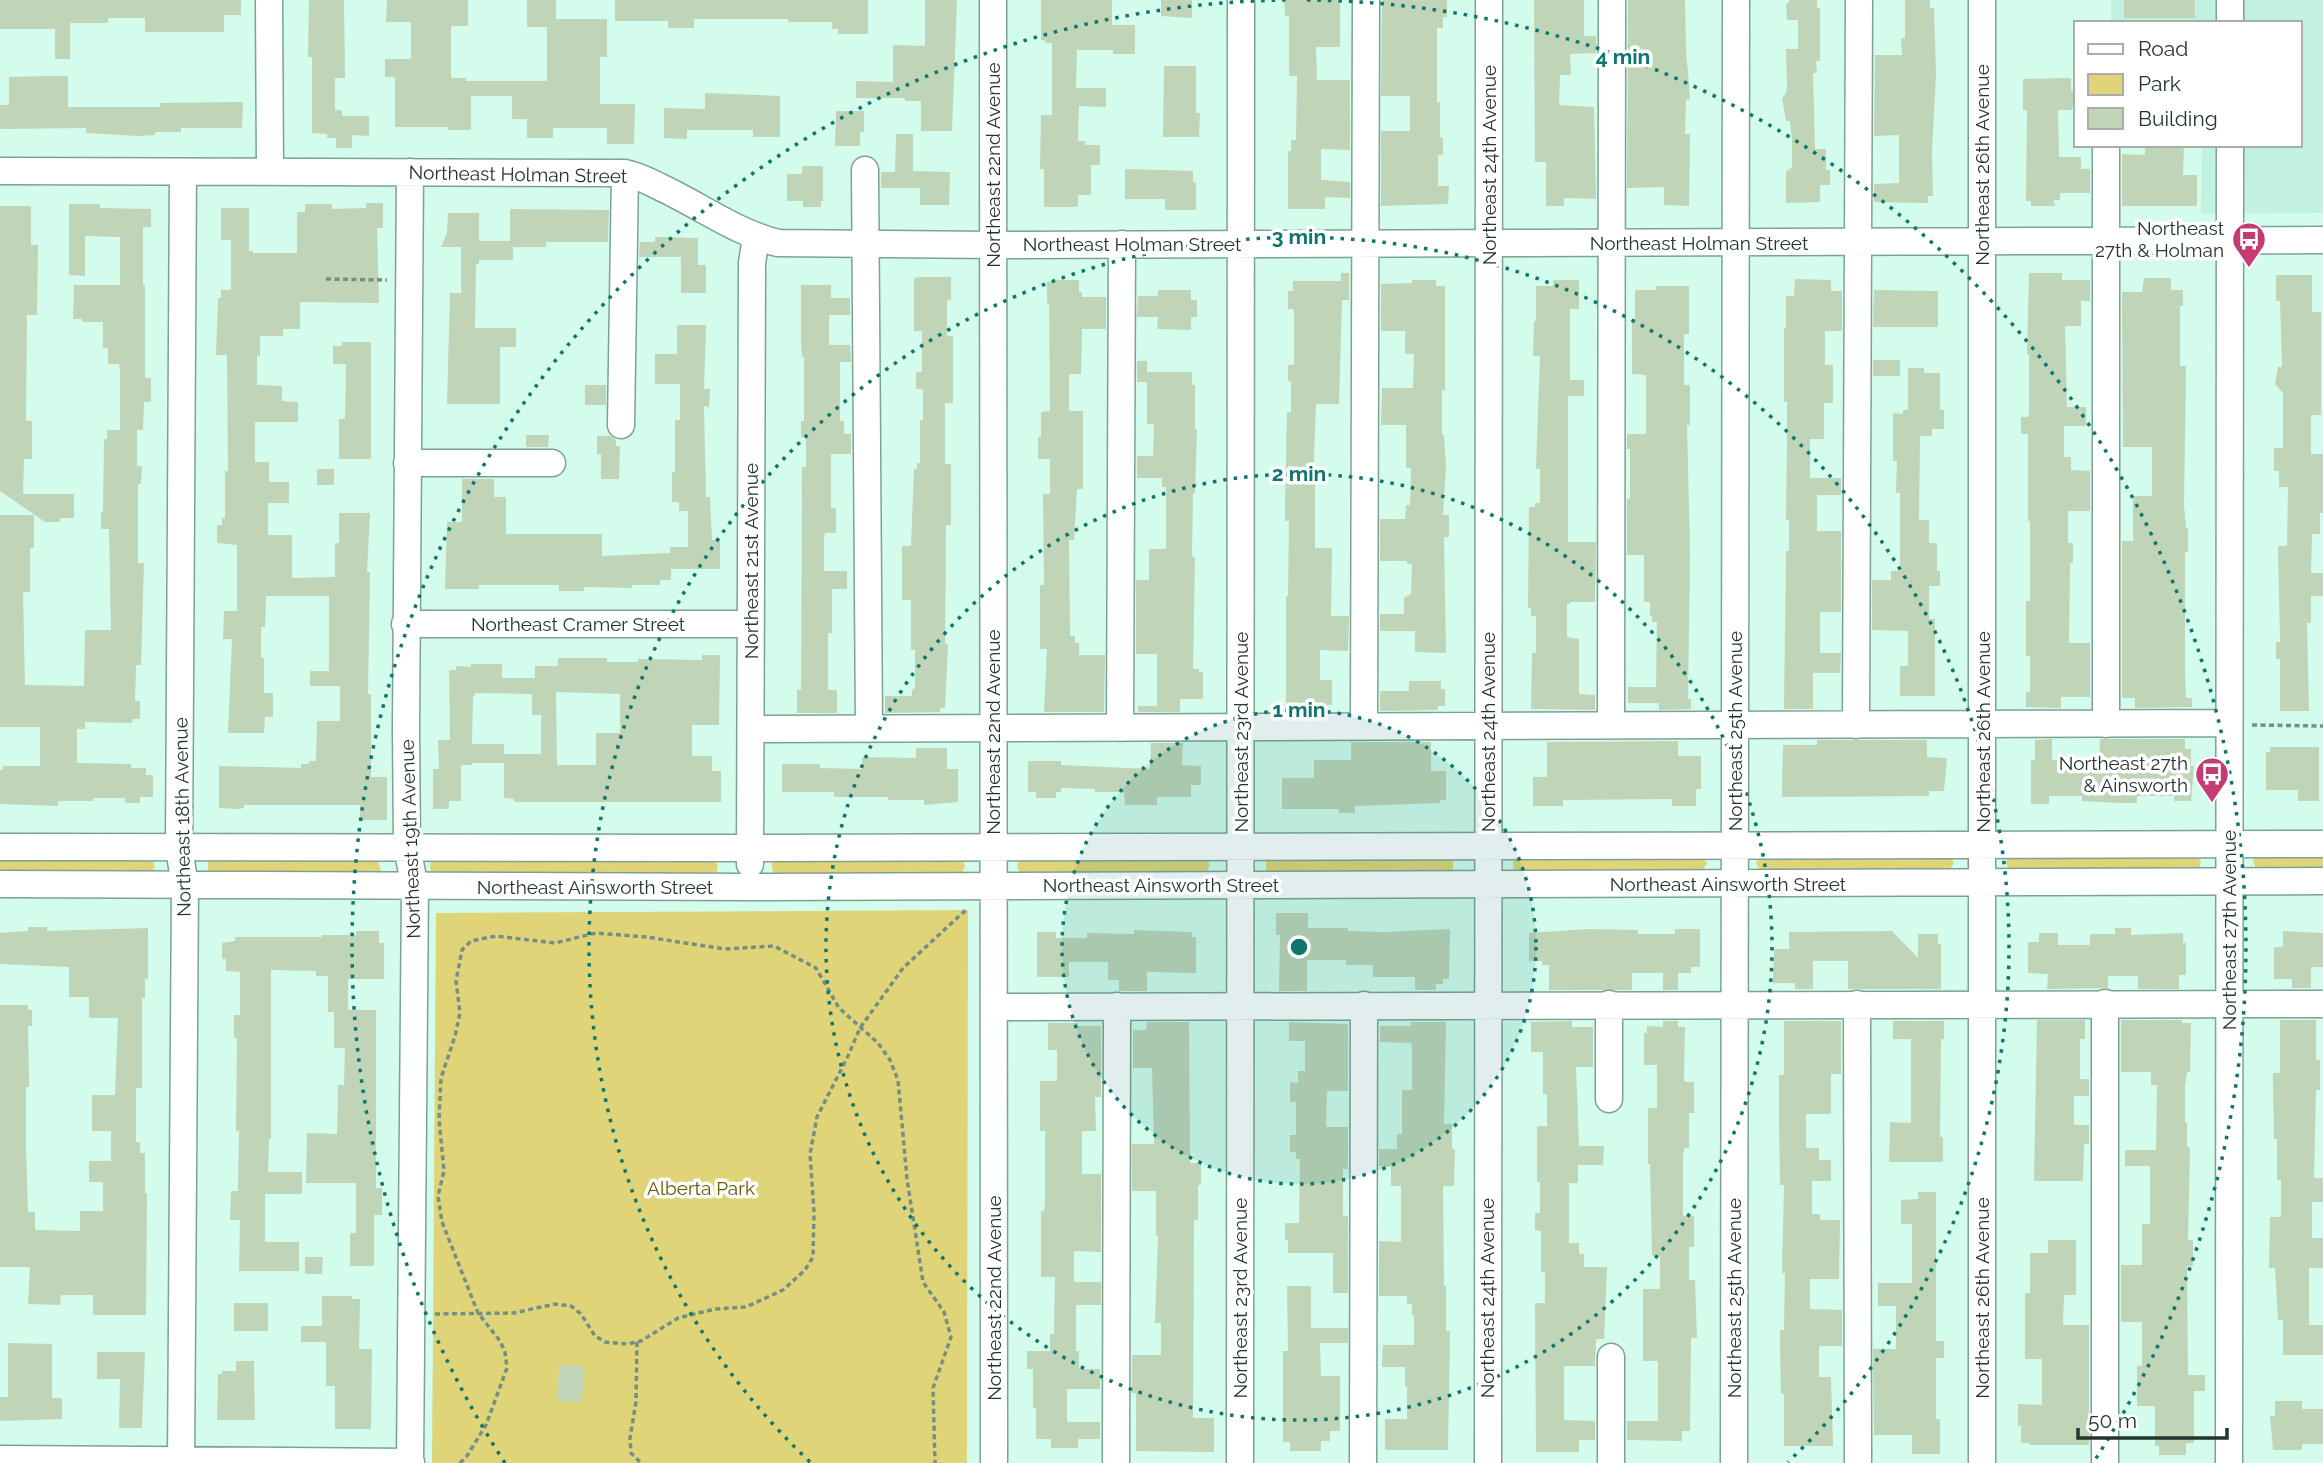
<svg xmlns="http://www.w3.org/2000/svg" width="2323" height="1463" font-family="Raleway,sans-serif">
	<rect width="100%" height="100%" fill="#d3fcec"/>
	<!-- built -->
	<path fill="#c1f1df" d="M2111,0H2323V213L2201,214L2202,145H2300V23H2111Z"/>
	<!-- green -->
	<path fill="#e0d478" d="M2323,851V873L2256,869L2253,861L2257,853Z
		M1453,852V875L1273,876L1266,870V860Z
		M1699,853L1707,863L1700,874L1516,873C1512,866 1512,862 1516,855Z
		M0,854L153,860L155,867L152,873L0,875Z
		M1205,854L1210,865L1204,876L1020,874L1017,865L1021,857Z
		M1762,854L1950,855L1954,863L1947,874L1762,873L1756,863Z
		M2009,854L2197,855L2201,862L2199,871H2009L2006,862Z
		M218,856L372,857L378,861L381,871L375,878L217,876L208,871V862Z
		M781,856L961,858L965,866L962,873L775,874L772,869V861Z
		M714,858L718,866L716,874L432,875L430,867L432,860Z
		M968,910L967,1463H432L436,913Z"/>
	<!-- building -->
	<path fill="#c0d4b7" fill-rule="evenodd" d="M0,0H241V15H224V32H145V18H108V23H70V59H55V29H0Z
		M309,0H344L345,78H335V110H342V116H369V136L352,135V148H336V138H327V134L312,133V57H308Z
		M387,0H468V26H451V78H466V81H547V27H527V0H556V19H607V57H600V104H635L634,144H607V128H553V138H527V119H512V96H471V130H448V127H395V77H385V59H411V22H386Z
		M615,0H868V34H838V29H832V22H788V19H694V28H668V21H615Z
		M925,0H957L952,131H921V101H905V98H856V81L893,82V45L925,46Z
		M1041,0H1112V25H1135V54H1113V50H1077L1076,88H1106V107L1079,106L1078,141H1085V145H1100V165H1091V195H1078V206L1074,207H1044V169H1040L1041,115H1052V43H1045V40H1041Z
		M1161,0H1192V18L1161,16Z
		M1284,0H1340V47H1316L1317,80H1350V150L1321,149V180L1350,182V198L1325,197V209H1288V151H1291V140H1296L1297,76H1289V16H1285Z
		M1382,0H1447V17H1443V28H1437V102H1440V137L1443,138V155H1438V186H1449L1448,204L1381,206V131H1410V96H1381Z
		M1534,0H1584V36H1596V53L1570,54L1571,75H1560L1559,105L1594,107L1596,199L1564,198V206H1546V162H1535Z
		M1628,0H1685L1686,52L1689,83L1690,99L1686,100L1685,134H1690L1689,206L1664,205V187L1627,188Z
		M1789,0H1817V8H1820V61H1816L1817,73H1813L1815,149H1826V170H1830V185H1820V202L1786,203V172L1792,167V140L1790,121H1786L1782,98L1786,94L1787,87L1786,49H1798V20H1787L1786,3H1789Z
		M1905,0H1930V8H1934L1936,74L1932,151L1933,196H1928V203L1874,202V184L1899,183V135L1874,136L1875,55H1902L1901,38H1905Z
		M2124,0H2195V18H2124Z
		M1164,66H1196V113H1200L1199,137H1163Z
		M50,76H68V107H160V103L241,102H243L242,128H181V132H155V135L138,136L86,133V128L0,129V105H9V77Z
		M2071,78V91H2076V107H2072V110H2058L2059,157H2081V169H2090V193H2060V200H2054L2055,206H2031V201H2026L2027,110H2023V79Z
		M705,93L780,96V137H753V130H687V139L664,138V108L705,109Z
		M836,111H864V132H860V146H835Z
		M896,134H913V171L950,172L949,205H920V188H881V172H895Z
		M2145,145H2184L2183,175H2197V206H2122V154L2145,155Z
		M802,166H823V201H821V207H803V201H787V174H802Z
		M1125,169L1193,171V182L1196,183V210H1165V199H1125Z
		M366,203H383V228H377L379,303L300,302V329H283V336H260V356H257V385L282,386V401L298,402V422H255V462H269V482H289V503H268V535H292V578L335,577V543H339V513H370L367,572H370L368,694H371V777H387V820H360V805H244V808L238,809L219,808V766L301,768V764H309V761H316L317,721H340V686H310V671H329V596H266L265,627H261V658H264V693H273V717H265L264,733H228L232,639H223L224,611H237V545L217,543V525H222V518H225V471H228L227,355H216L218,298H221V290H231V240H221V208H249V251H253V253H297V212H305V204H332V209L366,208Z
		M69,204H100V208L151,209V227H143V285H145V378H151V402H144L143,430H137V466H142L141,484H138V563H144L141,665H136L135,701H140V719H133L132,723L85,722V729H77V763L131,764V768H146V775H153V797H140V803H125V798H93V801H58V806L0,804V770H3V766H40V727H0V515H34V548H30V592H23L25,685L84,686L85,630H111L109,529H101V512H103L104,439H107V430H120V369L119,364H108V348H103V322H82V319H73L74,285H120V237L85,236V276L69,275Z
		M0,206H31V245H38L37,315H27L26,421H32V459H24L23,494H74V518H60V522H45L0,491Z
		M510,209L609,210L608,242H546V247H513V260H479V264H476L475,328H516V347H500V404H447L450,293H461V247H441L447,233L448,213H479V241H510Z
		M655,237L698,238V265H706V293H681V257H639L640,242H655Z
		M1341,273H1349V300H1342L1339,404H1316L1313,482H1315V548H1332L1331,616H1349L1348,651L1320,650V680H1332V705H1286V596H1288L1289,521H1285V505L1287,412H1291V381H1288V365H1294V311L1293,309H1288V291H1293V281H1341Z
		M2029,273H2062V280H2090V301H2081V326H2065L2067,407H2086V426H2064V457H2071V470L2090,471V511H2068V543H2073V563H2070L2069,643H2090V697H2061V708L2026,707V692H2030V656H2026V601H2030V521H2028V434H2021V417H2028L2029,414V354H2027Z
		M2276,275H2312V312H2321V415H2311V454H2323V513H2320V534H2312L2311,573H2323V596H2311V623H2307L2309,711H2280V659H2276V642H2280L2278,546H2287L2288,487H2279V471H2274V448H2283V393L2275,384L2278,367H2282L2280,301H2276Z
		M920,277H951V300H947V336H953V403H945V464H951V525H946L945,644H948L945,708H940V712L885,713V696H912V691L915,687V650H911V600H902V546H911L914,469H917V463H920V420H923V389H916V372H922V331H914V278Z
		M2144,278H2171V290H2183V306H2180V366H2186L2184,505L2186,528H2188V552H2185V673L2186,698H2192V707L2135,708V698H2122V541H2133V496H2152V447H2123L2122,292H2142Z
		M1795,279L1831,280V291H1842V331H1825V365H1833V403H1824V439H1810V478H1841V495H1817V531H1841V612H1820V653H1841L1840,673H1813V709H1784L1786,551H1789V520H1786L1787,439V402H1784V328H1786V296H1794Z
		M1057,280H1079V292H1082V297H1106V329H1082L1081,374H1069V411H1083V489H1077L1074,540H1069L1070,636H1075V643H1079V655H1105L1104,712H1044L1047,649H1040V585H1044L1043,494H1050V459H1038V437H1041V412L1050,411L1049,303H1047V282Z
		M1412,280H1436V286H1445V390H1442V435H1444L1446,466L1443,515H1449V537H1444L1446,653L1415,652V631H1380V614H1404V598L1411,594L1412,564H1407V561H1380V519H1405L1406,505H1410L1411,468H1406V425H1381L1382,388H1413L1414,354H1405V331H1381V284L1412,283Z
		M1553,280H1579V309H1570V380H1584V396H1568V542H1596L1595,602H1570V604H1567V637L1579,639V694L1595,695V710L1531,709L1532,653H1536V616H1531V608H1528L1529,507H1535V503H1540V469H1536L1540,356H1533L1534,321H1536V286H1553Z
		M801,285H831V298H850V315H829V345H850L851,362H840V421H844V434H851V454H831V508H836V533H825L824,538V571H847V589H832V633H828V690H837V713H797V690H801L802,467H806V437H801V421H804V357H802L801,342Z
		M1656,286H1689V334H1684V385H1690V425H1687L1690,551L1688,699H1691V709L1659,710V703H1628V687H1656L1657,622H1652V616H1650V602H1644V555H1627V499H1630V449H1627V434H1646V375L1632,374V320H1635V290H1656Z
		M1158,290H1191V300H1197V317H1191V330L1157,329L1158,317H1137L1138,296H1158Z
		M1874,290L1938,291V327H1873Z
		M677,325H706L704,389H710L709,407L704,406L706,497H710L712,540H720V569H671V580H660V585H632V588L584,587V591H559V585H479V589H445L447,522H462V479H494V497H506V534H602V556L670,553V547H688V511H679V502H672V472H675V420H680V384H655V354H677Z
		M342,342H371V459H339V419H345L346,364H333V346H342Z
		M1873,360H1900V376H1873Z
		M1137,361H1147V382H1137Z
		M1908,368H1924V373H1940V410H1944V429H1932V436H1920L1919,520H1929V543H1937V571H1940V586H1929V619H1935V696H1900V666H1908V631L1872,630V580H1891V571H1900V493H1896L1897,461H1893V413L1903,414V410H1908Z
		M1147,372H1192V385H1195V429H1197L1195,493H1193L1192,557H1195L1193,669H1199V672H1203V699H1180V712H1138V706H1157V654H1136V580H1149V549H1166V487H1162V478H1137V456H1153L1154,424H1147Z
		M585,385H606V405H585Z
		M526,435H549L548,447H526Z
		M597,436H610L616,440V446H620L619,479H601V454H597Z
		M317,469H334V485H317Z
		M702,655H720L719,725H692V756H712V771H721V802H514V799L504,798V763H472V765H461V801H449V809H433V769H439L438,740H450L449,670H456V666L471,667V664H502V678H535V666H558V658H607V662H638V659L702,660ZM556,692L620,694V733H596V765H557ZM475,693L532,694V715H541V754H504V763V744H472L473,696H475Z
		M1409,681H1441V689H1445V706H1438V710L1380,711V691H1409Z
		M2052,739V760H2058V764H2099L2100,739H2185V749H2191V766H2194L2191,801H2174V796H2137V803H2120L2082,801V796H2049V804H2031V760H2035V740Z
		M1817,740H1927V757L1947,758L1944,791H1929V796L1782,797L1783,745H1817Z
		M1678,741V756H1701V789H1696V806H1672V799L1563,800V806H1533V777H1547V742Z
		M1351,742H1431V771H1446V800H1440V803L1355,806V813H1339V809H1282V778H1314V760H1351Z
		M1151,743H1183L1182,765L1201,766V785H1191V797H1157V805H1125L1124,792H1095V789L1061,788V792H1056V798H1036V792H1028V761H1061V765L1150,769Z
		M2270,747H2319V801H2298V790H2266V752H2270Z
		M916,748H947V769H958V802L924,805V800H888V797H834V792H782V764H820V768L862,769V757L916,758Z
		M1276,913H1308V928H1348V931L1383,932L1450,929L1449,979H1443V984H1436V990H1415V977H1373V965H1346V960H1307V991H1279L1280,935H1276Z
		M28,927H47V931L148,928V979H145V998H142V1088H136V1142H140V1153H145V1193H147L146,1315H93V1295H61L60,1305L28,1304L30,1267H0V1005H28V1010H32V1026H28L29,1079V1087H26V1148L28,1212H35V1230L80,1231V1211H103V1182H89V1161H111V1131H92V1095H115L118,1018H89V997H69V967L0,964V933L28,931Z
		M2115,928H2131V935L2183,933V943H2186V975H2179V989H2138V976H2108V988L2047,989L2048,974L2028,973V942H2039V933H2058V945H2090V934H2115Z
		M1588,929L1638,930V934H1675V929H1700V967H1691V973H1678V990H1663V973H1632V990H1549V965H1542V961H1529V933Z
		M1134,930L1192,932V937H1196V973L1147,972V991H1119V980H1108V962H1069V977H1037V932H1056V938H1087V933L1134,934Z
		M356,931H379V943H384V979H348V1010H376V1188H382V1215H374V1266H350V1233H356V1183H306L307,1133L337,1134L338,1085H344L345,1048H334V1012H328V976H316V971L271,970V1139H269L268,1172H302V1194H265V1242H299V1271H239L240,1220H230L231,1191H238L239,1131H236L237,1038H234V1015H240V972L226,971V959H222V943L235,941V937H322V935H356Z
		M1892,931L1918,958V934H1938V944H1941V989H1848V961H1813V989H1795V983H1773L1774,949H1789V932Z
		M2283,931L2323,933V967H2311V988H2292V979H2274V947H2283Z
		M2037,1020H2085V1039H2080V1079H2089V1096H2074V1125H2089V1144H2084L2083,1181H2034Z
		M2121,1020H2182V1023H2191L2190,1072H2187L2185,1086V1122H2187V1147H2190L2188,1240H2193V1266H2187L2188,1375H2205V1391H2194V1443H2186V1455H2159V1446H2155V1406H2137V1366H2142V1322H2121V1265H2142V1224H2150V1166H2125V1150H2156L2157,1085H2151V1072H2121Z
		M2280,1020H2316V1060H2320V1090H2316L2314,1178H2323V1202H2312V1238H2323V1268H2309V1325H2323V1355H2283V1320H2278L2275,1268H2269L2270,1217H2281V1180H2277V1139H2274L2273,1089V1073H2280Z
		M1572,1021V1027H1593V1067H1576L1579,1146H1604L1603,1165H1578V1183H1569V1243H1579V1254H1584V1267H1607L1604,1339H1596L1595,1366H1564V1420L1595,1421V1440H1579V1452H1536L1535,1303H1545V1272H1541V1231L1535,1230V1213H1540V1182H1537V1126H1547V1094H1543V1052H1531V1022Z
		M1663,1021H1678V1027H1685L1684,1079L1685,1082H1694V1113H1689V1148H1684L1683,1155V1216H1694V1247H1689V1280H1695L1697,1338H1691L1690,1431H1682V1441L1627,1440V1421H1658V1361H1643V1289H1660V1256H1652L1650,1164H1648V1108H1657V1065H1644V1033H1647V1026L1663,1027Z
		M1784,1021H1841V1074H1831V1114H1806V1148H1819V1160H1831V1181H1812V1214H1820V1220H1840L1839,1279H1810V1309L1842,1310V1346H1819V1377H1831L1833,1446H1784V1394H1781L1780,1348V1330H1784L1785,1273H1782L1784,1185H1780L1779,1126V1075H1784Z
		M1893,1021H1944V1039H1941L1940,1137H1943V1162H1889L1890,1122L1911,1123V1039H1893Z
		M1147,1022H1189L1190,1163H1201V1185H1198V1220H1194L1193,1418H1214V1452L1136,1451V1393H1132V1355H1161V1323H1155L1158,1236H1156V1191H1132V1144H1154L1152,1068H1133V1030H1146Z
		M1289,1022L1348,1024V1091H1327L1326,1127H1348V1169H1343V1216H1348V1293H1333V1253H1288V1240H1285V1223H1299L1300,1159H1296V1152H1290V1135H1296V1102H1290V1082L1298,1083V1071H1305V1041H1289Z
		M1411,1022H1446L1444,1124H1452V1149H1455L1454,1186H1443L1444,1286H1446V1331H1450L1448,1450H1385V1419H1407V1386H1405V1367H1382L1383,1345H1414V1315H1412V1304H1407V1296H1379V1241L1401,1242V1186H1391V1167L1379,1166V1149H1397V1134H1402V1090H1412V1050L1411,1043L1380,1042V1026H1411Z
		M1048,1023H1078V1026H1101V1097H1095L1096,1131H1082V1174H1101V1252L1074,1251V1282H1101V1305H1076V1351H1079V1369H1100V1389H1067V1422H1100V1439H1078V1448H1051V1439H1036V1408H1033V1369H1027V1351H1050V1334H1054L1055,1277H1041V1211H1044L1045,1202V1131H1040V1081H1057V1050H1048Z
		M1918,1192H1936V1341H1944V1358H1936V1419H1940V1454H1912V1435H1874L1873,1349H1896V1306H1878V1283H1912V1224H1901V1200L1918,1199Z
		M2048,1240H2076V1295H2064L2063,1325H2089V1445H2029V1443H2021V1426H2018V1404L2042,1405V1359H2025V1293H2030V1253H2048Z
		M305,1257H323L322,1274H305Z
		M1287,1286H1311V1328H1348V1343H1320L1321,1376H1340V1431H1330V1441H1321V1451H1290V1442H1283V1351H1288Z
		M322,1296H352V1299H360L359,1349H372L371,1429H335V1386H326V1342H301V1326H322Z
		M234,1303H268V1331H234Z
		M8,1343L52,1344V1398H62V1419L0,1421V1397H8Z
		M97,1352H145L142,1428H119L120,1379H97Z
		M236,1361H254L255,1420H217L218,1374H222V1371H236Z
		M559,1365L584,1366L582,1402L557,1401Z
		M2275,1401H2302V1409H2323V1444H2302V1450H2273L2270,1416H2275Z"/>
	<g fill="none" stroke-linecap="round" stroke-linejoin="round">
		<!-- minor casing -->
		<g stroke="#7da294" stroke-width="29">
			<path id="minor" d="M269,0L270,172
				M993,0L994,1463
				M2230,0V23
				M865,170L869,729
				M0,171L625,173C637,175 648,181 660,187C699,205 737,233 778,243L993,245L2323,240
				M410,172L406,728L407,848L415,887L410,1463
				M621,425L625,173
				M407,463H552
				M405,624H751
				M2106,724V145
				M1611,725L1612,0
				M1856,725L1859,0
				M1364,727L1366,0
				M1120,728L1122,244
				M751,729L2229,723
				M0,847L750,848L2323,844
				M750,864L752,263L756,237
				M0,884L750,887L2323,881
				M2105,1003V1463
				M1609,1004V1099
				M1857,1004L1858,1463
				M994,1007L2323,1004
				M1611,1357V1463
				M0,1459L411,1462
				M181,1463L185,886L179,848L183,172
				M1116,1463L1117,1006
				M1240,1463L1241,0
				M1363,1463L1364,1005
				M1488,1463L1489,0
				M1734,1463L1736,0
				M1982,1463V0
				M2229,1463L2230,145"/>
		</g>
		<!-- path -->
		<path stroke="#748f85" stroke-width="3.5" stroke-dasharray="5 3.5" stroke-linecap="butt" d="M326,279L387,280
			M2252,725L2323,726
			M435,1314L514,1313L555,1304L571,1306L581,1314L595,1336L605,1342L627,1344L641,1341L678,1318L715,1309L746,1307L783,1290L805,1270L813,1257L814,1212L810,1154L817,1117L848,1056L860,1028L903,968L968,908
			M637,1342L636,1402L630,1438L631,1453L641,1463
			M460,1463L467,1456L486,1425L507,1368L505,1352L500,1341L478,1313L442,1222L438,1196L444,1171L439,1119L441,1078L455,1036L460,1013L456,981L462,950L471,941L496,936L555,943L596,933L646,937L725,949L774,946L816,968L839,1008L878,1043L890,1060L898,1080L907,1179L923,1282L944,1312L951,1337L933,1388L935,1463"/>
		<!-- minor -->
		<use href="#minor" stroke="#fff" stroke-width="26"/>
	</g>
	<!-- distance rings -->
	<circle cx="1299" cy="947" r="237" fill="#0f766e" fill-opacity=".12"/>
	<g fill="none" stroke="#0f766e" stroke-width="3.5" stroke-dasharray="3.5 7">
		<circle cx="1299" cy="947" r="237"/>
		<circle cx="1299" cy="947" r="473"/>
		<path d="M810 1462A710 710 0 1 1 1788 1462"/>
		<path d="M505 1463A947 947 0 0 1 1291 0M1307 0A947 947 0 0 1 2093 1463"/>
	</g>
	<!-- icons -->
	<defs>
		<g id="bus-pin" transform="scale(1.75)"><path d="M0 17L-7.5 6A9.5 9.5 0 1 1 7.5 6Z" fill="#c53b73" stroke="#fff"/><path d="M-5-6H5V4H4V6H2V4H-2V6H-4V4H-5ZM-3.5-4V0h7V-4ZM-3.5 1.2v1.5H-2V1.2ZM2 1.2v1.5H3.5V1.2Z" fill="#fff"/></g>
	</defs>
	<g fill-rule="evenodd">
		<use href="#bus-pin" x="2249" y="239"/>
		<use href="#bus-pin" x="2212" y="774"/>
	</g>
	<g text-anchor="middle" stroke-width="7" stroke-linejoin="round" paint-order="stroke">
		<!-- street labels -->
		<g font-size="19" fill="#24342e" stroke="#fff">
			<text transform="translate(993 165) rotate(-90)" y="7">Northeast 22nd Avenue</text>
			<text transform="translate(1489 165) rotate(-90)" y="7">Northeast 24th Avenue</text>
			<text transform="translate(1982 165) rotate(-90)" y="7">Northeast 26th Avenue</text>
			<text transform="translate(518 174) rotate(1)" y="7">Northeast Holman Street</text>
			<text x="1699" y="250">Northeast Holman Street</text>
			<text x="1132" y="251">Northeast Holman Street</text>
			<text transform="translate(751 561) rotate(-90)" y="7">Northeast 21st Avenue</text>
			<text x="578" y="631">Northeast Cramer Street</text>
			<text transform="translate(1735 731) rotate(-90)" y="7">Northeast 25th Avenue</text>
			<text transform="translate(993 732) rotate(-90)" y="7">Northeast 22nd Avenue</text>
			<text transform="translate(1241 732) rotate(-90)" y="7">Northeast 23rd Avenue</text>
			<text transform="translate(1488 732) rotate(-90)" y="7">Northeast 24th Avenue</text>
			<text transform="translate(1983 732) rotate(-90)" y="7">Northeast 26th Avenue</text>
			<text transform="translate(182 817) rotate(-91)" y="7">Northeast 18th Avenue</text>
			<text transform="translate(410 839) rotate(-92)" y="7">Northeast 19th Avenue</text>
			<text x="1728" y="891">Northeast Ainsworth Street</text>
			<text x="1161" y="892">Northeast Ainsworth Street</text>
			<text x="595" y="894">Northeast Ainsworth Street</text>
			<text transform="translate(2229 930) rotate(-90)" y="7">Northeast 27th Avenue</text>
			<text transform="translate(994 1298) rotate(-90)" y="7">Northeast 22nd Avenue</text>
			<text transform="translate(1240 1298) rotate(-90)" y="7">Northeast 23rd Avenue</text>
			<text transform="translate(1487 1298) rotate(-90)" y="7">Northeast 24th Avenue</text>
			<text transform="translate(1734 1298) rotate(-90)" y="7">Northeast 25th Avenue</text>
			<text transform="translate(1982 1298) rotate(-90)" y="7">Northeast 26th Avenue</text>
		</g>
		<!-- poi labels -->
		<g font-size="19" fill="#24342e" stroke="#fff" text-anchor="end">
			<text x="2224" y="235">Northeast<tspan x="2224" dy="22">27th &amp; Holman</tspan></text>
			<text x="2188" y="770">Northeast 27th<tspan x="2188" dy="22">&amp; Ainsworth</tspan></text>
		</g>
		<!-- park labels -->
		<g font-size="19" fill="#625902" stroke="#fff">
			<text x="701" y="1195">Alberta Park</text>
		</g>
	</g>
	<circle cx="1299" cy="947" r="10" fill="#0f766e" stroke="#fff" stroke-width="3.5"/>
	<g font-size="21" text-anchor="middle" font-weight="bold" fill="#0f766e" stroke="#fff" stroke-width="7" stroke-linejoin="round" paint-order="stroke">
		<text x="1623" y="64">4 min</text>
		<text x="1299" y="244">3 min</text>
		<text x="1299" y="481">2 min</text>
		<text x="1299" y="717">1 min</text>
	</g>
	<!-- legend -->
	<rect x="2074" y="21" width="228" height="126" fill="#ffffff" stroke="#a7aeab" stroke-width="2"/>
	<rect x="2088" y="44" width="35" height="10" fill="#ffffff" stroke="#a7aeab" stroke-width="2"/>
	<text x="2138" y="56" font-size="21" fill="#24342e">Road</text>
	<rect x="2088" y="74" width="35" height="21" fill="#e0d478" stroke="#a7aeab" stroke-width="2"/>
	<text x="2138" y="91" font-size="21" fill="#24342e">Park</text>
	<rect x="2088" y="108" width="35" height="21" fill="#c0d4b7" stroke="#a7aeab" stroke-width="2"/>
	<text x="2138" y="126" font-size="21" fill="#24342e">Building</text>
	<!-- scale -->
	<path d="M2078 1428v10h149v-10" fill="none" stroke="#24342e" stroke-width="3.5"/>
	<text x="2088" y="1428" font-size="21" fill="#24342e" stroke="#ffffff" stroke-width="5" paint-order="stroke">50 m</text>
</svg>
